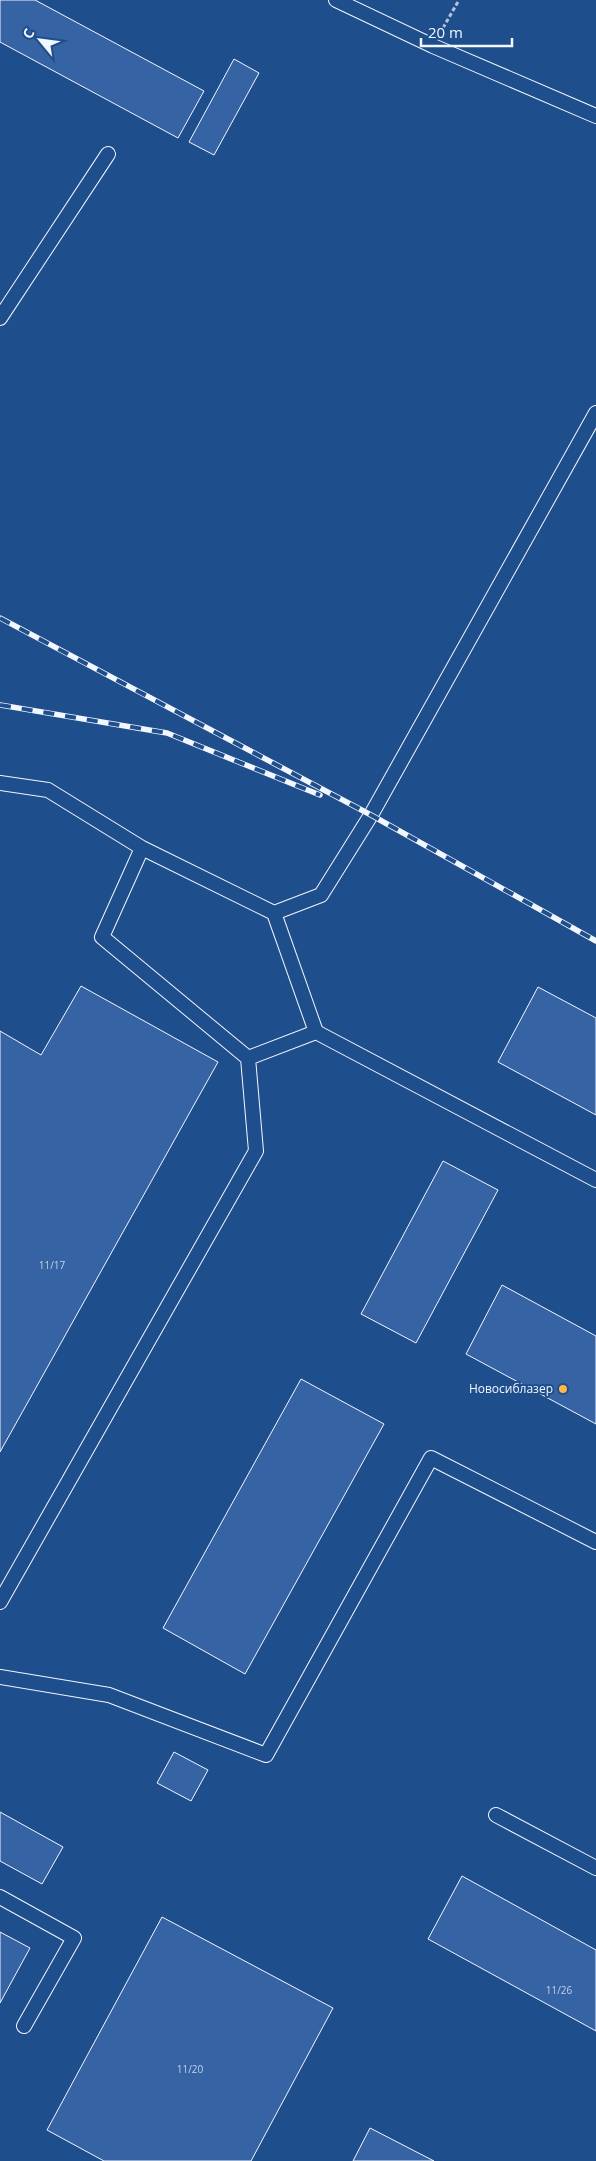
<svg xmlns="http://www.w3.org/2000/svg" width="596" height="2161" font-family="'Open Sans',sans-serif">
	<rect width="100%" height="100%" fill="#1f4e8c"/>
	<!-- building -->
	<path fill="#3563a3" stroke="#f2f6ff" d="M0,0H35L204,91L178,138L0,42Z
		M234,59L259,73L214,155L189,142Z
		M81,986L218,1062L0,1452V1031L41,1055Z
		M538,987L596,1018V1115L498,1062Z
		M443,1161L498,1190L416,1343L361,1314Z
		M502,1285L596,1336V1424L466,1354Z
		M301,1379L384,1424L245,1674L163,1628Z
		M174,1752L208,1770L191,1801L157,1783Z
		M0,1812L63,1847L42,1884L0,1861Z
		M462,1876L596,1950V2031L428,1939Z
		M162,1917L333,2008L251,2161H104L47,2130Z
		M0,1932L30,1948L0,2003Z
		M370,2128L434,2161H353Z"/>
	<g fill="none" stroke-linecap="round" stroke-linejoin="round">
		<!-- lane casing -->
		<g stroke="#f2f6ff" stroke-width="16">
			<path id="lane" d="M336,0L433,46L596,116
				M0,318L108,154
				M0,783L48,790L142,848L274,913L321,895L371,815L596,413
				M274,913L316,1032L596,1180
				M248,1058L316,1032
				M0,1602L256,1151L248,1058L102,937L142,848
				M0,1677L109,1695L266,1755L431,1458L596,1542
				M496,1815L596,1868
				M0,1897L74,1938L24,2026"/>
		</g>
		<!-- path -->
		<path stroke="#b3c4dc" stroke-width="3" stroke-dasharray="4 2.5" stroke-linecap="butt" d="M443,28L459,0"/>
		<!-- lane -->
		<use href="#lane" stroke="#1f4e8c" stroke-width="14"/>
		<!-- rail casing -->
		<g stroke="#f2f6ff" stroke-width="5.5">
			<path id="rail" d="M0,618L371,815L596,941
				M0,705L167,733L320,795"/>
		</g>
		<!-- rail -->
		<use href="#rail" stroke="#1f4e8c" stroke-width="4" stroke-dasharray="11" stroke-linecap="butt"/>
	</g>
	<!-- markers -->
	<circle fill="#ffb74d" stroke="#1f4e8c" stroke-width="2" cx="563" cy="1389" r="5"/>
	<g text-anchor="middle" stroke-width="4" stroke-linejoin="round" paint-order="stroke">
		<!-- number labels -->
		<g font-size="10" fill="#c3d1e8">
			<text x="52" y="1269">11/17</text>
			<text x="559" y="1994">11/26</text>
			<text x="190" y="2073">11/20</text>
		</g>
		<!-- poi labels -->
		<g font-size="12" fill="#f2f6ff" stroke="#1f4e8c" text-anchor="end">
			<text x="553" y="1393">Новосиблазер</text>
		</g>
	</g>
	<!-- north arrow -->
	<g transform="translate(40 40) rotate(299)" stroke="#1f4e8c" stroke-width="4" paint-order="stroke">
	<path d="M0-4L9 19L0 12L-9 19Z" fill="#f2f6ff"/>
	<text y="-8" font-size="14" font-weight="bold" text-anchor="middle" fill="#f2f6ff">С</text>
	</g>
	<!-- scale -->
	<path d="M421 38v8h91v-8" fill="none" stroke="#f2f6ff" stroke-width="2.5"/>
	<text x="428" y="38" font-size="15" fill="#f2f6ff" stroke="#1f4e8c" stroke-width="4" paint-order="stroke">20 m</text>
</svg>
